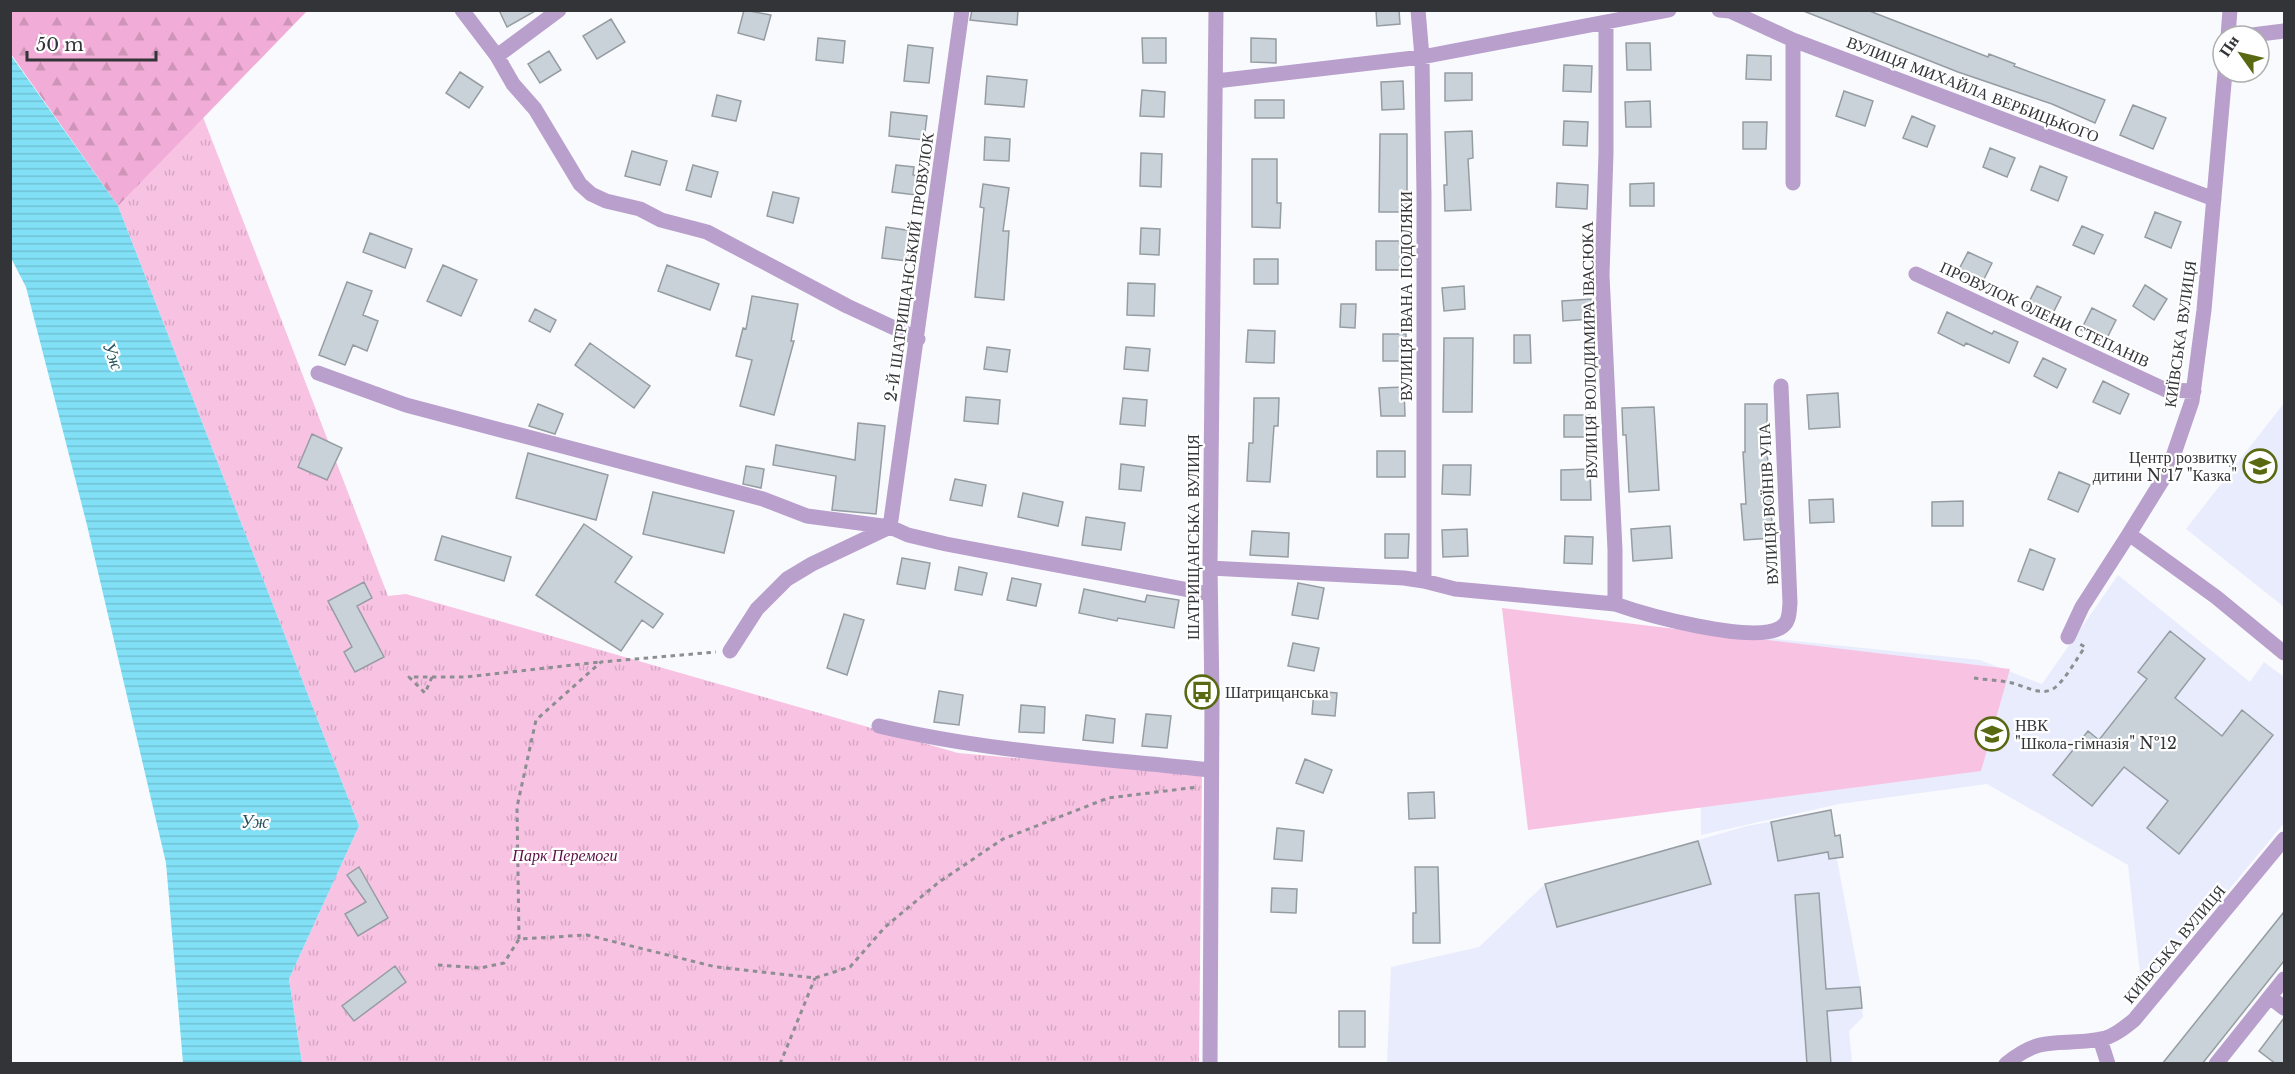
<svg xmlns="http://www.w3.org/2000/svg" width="2295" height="1074" font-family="'Libre Baskerville',serif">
	<defs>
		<pattern id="grass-tufts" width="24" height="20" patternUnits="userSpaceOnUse" patternTransform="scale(1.5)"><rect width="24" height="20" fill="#f8c2e3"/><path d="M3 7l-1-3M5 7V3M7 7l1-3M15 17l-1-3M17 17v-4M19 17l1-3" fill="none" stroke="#d5a7c3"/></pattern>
		<pattern id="forest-firs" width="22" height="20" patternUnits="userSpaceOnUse" patternTransform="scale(1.5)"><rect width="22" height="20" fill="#f1add7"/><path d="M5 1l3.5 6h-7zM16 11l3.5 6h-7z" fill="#cf95b9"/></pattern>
		<pattern id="water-rules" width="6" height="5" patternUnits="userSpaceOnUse" patternTransform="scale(1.5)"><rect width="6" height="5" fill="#81e0f6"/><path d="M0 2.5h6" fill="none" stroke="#70c1d4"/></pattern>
	</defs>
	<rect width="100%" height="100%" fill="#f9fafe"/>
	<!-- built -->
	<path fill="#e9ecfd" d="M2284,403V607L2186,529Z
		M2118,575L2250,682L2264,662L2284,677V823L2156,978L2141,983L2128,865L1987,784L1839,804L1701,835L1699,631L1980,660L2042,684Z
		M1828,811L1860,982L1863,1017L1849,1031L1852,1063L1387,1064L1391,967L1479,947L1545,884L1747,826Z"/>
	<!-- grass -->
	<path fill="url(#grass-tufts)" d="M203,117L388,596L406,594L958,753L1202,774L1199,1063H302L289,979L359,826L118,206Z"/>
	<!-- forest -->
	<path fill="url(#forest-firs)" d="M10,11H307L118,206L11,54Z"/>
	<!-- garden -->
	<path fill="#f8c2e3" d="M1502,608L2010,669L1981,771L1528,830Z"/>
	<!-- water -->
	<path fill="url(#water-rules)" d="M10,54L118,206L359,826L289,979L302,1063H183L166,863L87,525L26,287L11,258Z"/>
	<!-- building -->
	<path fill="#cad2d9" stroke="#959da3" stroke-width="1.5" d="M499,10H537L507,27Z
		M744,10L771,15L764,40L738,33Z
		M972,10H1018L1017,25L970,20Z
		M1376,10H1399L1400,24L1377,26Z
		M1801,10H1867L1988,57L1989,54L2015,64L2014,66L2105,100L2095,123L2052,104L1958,72Z
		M611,19L625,42L597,59L583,36Z
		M818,38L845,41L843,63L816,60Z
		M1142,38H1166V63H1143Z
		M1251,38L1276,39V63L1251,62Z
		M1626,43H1650L1651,70H1627Z
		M908,45L933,48L929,83L904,81Z
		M549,51L561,70L540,83L528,64Z
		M1747,55L1771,56V80L1746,79Z
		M1564,65L1592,66L1591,92L1563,91Z
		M460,72L483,87L469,108L446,93Z
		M1445,73H1472V100L1445,101Z
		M987,76L1027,80L1024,107L985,104Z
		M1403,81L1404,109L1382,110L1381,82Z
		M1142,90L1165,92L1164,117L1140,116Z
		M1844,91L1873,101L1865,126L1836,116Z
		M717,95L741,101L736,121L712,116Z
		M1255,100H1284V118H1255Z
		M1650,101L1651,127H1626L1625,102Z
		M2133,105L2166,118L2153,149L2120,135Z
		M891,112L927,116L924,140L889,136Z
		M1912,116L1935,126L1927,147L1903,138Z
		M1564,121L1588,122L1587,146L1563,145Z
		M1743,122H1767L1766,149H1743Z
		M1472,131L1473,158L1468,159L1471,210L1445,211L1444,185H1447L1445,132Z
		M1380,134H1407V212H1379Z
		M985,137L1010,139L1009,161L984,160Z
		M1990,148L2015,158L2007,177L1983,167Z
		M632,151L667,161L660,185L625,176Z
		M1141,153L1162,154L1161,187L1140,186Z
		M1252,159H1277V203H1281L1280,228L1252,227Z
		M693,165L718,172L711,197L686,190Z
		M896,165L914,167L913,175L919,176L916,195L892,192Z
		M2040,166L2067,177L2058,201L2031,190Z
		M1557,183L1588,185L1587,209L1556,207Z
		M1654,183V206H1630V184Z
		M983,184L1009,188L1003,231H1009L1004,300L975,297L984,208L980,207Z
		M773,192L799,198L793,223L767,216Z
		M2155,212L2181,222L2171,248L2145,237Z
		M2082,226L2103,235L2094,254L2073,245Z
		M886,227L912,231L907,261L882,258Z
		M1141,228L1160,229L1159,255L1140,254Z
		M370,233L412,249L405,268L363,252Z
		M1376,241H1404V270H1376Z
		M1968,252L1992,263L1981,285L1957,273Z
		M1254,259H1278V284H1254Z
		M443,265L477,280L461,316L427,301Z
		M667,265L719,284L710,310L658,291Z
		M347,282L372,291L363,315L378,321L367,351L353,345L345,365L319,355Z
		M1128,283L1155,284L1154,316L1127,315Z
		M2145,285L2167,299L2154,320L2133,306Z
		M1464,286L1465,309L1444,311L1442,288Z
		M2037,286L2061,297L2051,317L2027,306Z
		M752,296L798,304L791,341H794L774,415L740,406L752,360L736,356L743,328L746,329Z
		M1591,299L1592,319L1563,321L1562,301Z
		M1341,304H1356L1355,328L1340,327Z
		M2092,308L2116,320L2105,342L2081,330Z
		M535,309L556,320L550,332L529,321Z
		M1947,312L1992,334L1994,331L2018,342L2009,363L1966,343L1964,346L1938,333Z
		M1248,330L1275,331L1274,363L1246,362Z
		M1383,334H1406V361H1383Z
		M1514,335H1530L1531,363H1514Z
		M1444,338H1473L1472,412H1443Z
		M590,343L650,386L634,408L575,365Z
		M987,347L1010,350L1007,372L984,369Z
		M1126,347L1150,349L1148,371L1124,369Z
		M2043,358L2066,369L2057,388L2034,376Z
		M2103,381L2129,394L2120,414L2093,402Z
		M1404,387L1405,416H1381L1379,388Z
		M1838,393L1840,427L1809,429L1807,395Z
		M966,397L1000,400L998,424L964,421Z
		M1123,398L1147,400L1145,426L1120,424Z
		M1254,398H1279L1278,426H1274L1270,482L1247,481L1249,443H1253Z
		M538,404L563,414L555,434L529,426Z
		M1745,404H1767V450L1773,538L1744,540L1741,504H1746L1743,452H1745Z
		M1654,407L1659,490L1629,492L1626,435H1623L1622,408Z
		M1564,415H1590V437H1564Z
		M858,423L885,426L876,514L832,510L836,476L773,465L776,445L855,460Z
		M312,434L342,448L327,480L298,467Z
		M1377,451H1405V477H1377Z
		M528,453L608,475L596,520L516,498Z
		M1121,464L1144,467L1141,491L1119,489Z
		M1443,465H1471L1470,495L1442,494Z
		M746,466L764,469L761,488L743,484Z
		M1590,469L1591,500H1561V470Z
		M2059,472L2090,485L2078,512L2048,499Z
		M955,479L986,485L982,506L950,500Z
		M653,492L734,511L724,553L643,534Z
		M1023,493L1063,502L1058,526L1018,517Z
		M1833,499L1834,522L1810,523L1809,500Z
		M1963,501V526H1932V502Z
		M1086,517L1125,523L1121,550L1082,545Z
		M584,524L632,557L615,582L663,614L653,628L642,620L621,651L536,595Z
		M1670,526L1672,558L1633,561L1631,529Z
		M1467,529L1468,556L1443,557L1442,530Z
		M1252,531L1289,533L1288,557L1250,555Z
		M1385,534H1409L1408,558H1385Z
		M442,536L511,557L504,581L435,560Z
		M1565,536L1593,537L1592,564L1564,563Z
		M2030,549L2055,559L2043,590L2018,581Z
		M902,558L930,563L925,589L897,584Z
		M959,567L987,573L982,595L955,590Z
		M1012,578L1041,584L1036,606L1007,600Z
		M364,582L372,598L357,606L384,657L355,672L344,652L352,647L328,601Z
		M1298,583L1324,588L1318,619L1292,615Z
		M1084,589L1145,602L1147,595L1179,600L1174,628L1118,618L1117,621L1079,613Z
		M844,614L864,620L847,675L827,668Z
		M2170,631L2205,659L2175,698L2222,736L2242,710L2273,735L2179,854L2147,828L2168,801L2124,767L2092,806L2053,775L2088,731L2099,740L2147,679L2138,672Z
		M1293,643L1319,648L1314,671L1288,666Z
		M939,691L963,695L959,725L934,722Z
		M1314,691L1337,693L1335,716L1312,714Z
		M1021,705L1045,707L1044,733L1019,732Z
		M1146,714L1171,716L1167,748L1142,746Z
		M1086,715L1115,719L1113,743L1083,740Z
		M1305,759L1332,770L1323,793L1296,783Z
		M1434,792L1435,818L1409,819L1408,793Z
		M1831,810L1835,836L1840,835L1843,857L1829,859L1828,852L1778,861L1771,822Z
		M1277,828L1304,831L1302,861L1274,859Z
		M1698,841L1711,884L1557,927L1545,884Z
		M359,867L388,918L358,936L345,914L366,902L347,875Z
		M1415,867H1438L1440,943H1413V913H1416Z
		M1272,888L1297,889L1296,913L1271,912Z
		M1819,893L1826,989L1860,987L1862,1008L1827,1011L1831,1064H1807L1795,895Z
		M2284,912V961L2202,1064H2162Z
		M395,966L406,982L354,1021L342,1006Z
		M1339,1011H1365V1047H1339Z
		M2284,1018V1064H2276L2259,1051Z"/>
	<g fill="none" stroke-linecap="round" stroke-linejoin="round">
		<!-- path -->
		<path stroke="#8d8e92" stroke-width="3" stroke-dasharray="4.5 4.5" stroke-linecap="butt" d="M432,677L425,693L409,677H465L599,662
			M1974,678C1986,680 2000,680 2012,683C2025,686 2040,696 2053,689C2064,682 2077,658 2085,647L2080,644
			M519,939L517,807L536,720L601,662L716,652
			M438,965L480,968L504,963L519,939L587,935L716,967L815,978L850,967L885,927L939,882L1003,839L1108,798L1198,787
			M780,1064L815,978"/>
		<!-- minor -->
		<path stroke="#b89fcc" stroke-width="15" d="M462,10L497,56
			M559,10L497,56L513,84L535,109L580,184L591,194L606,201L640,209L661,220L707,232L847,306L918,339
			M1418,10L1422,57L1424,196V581
			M1719,10L1730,11L1793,40L2214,199
			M1606,23V153L1602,275L1615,550V604
			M2228,36L2230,10
			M2244,36L2284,31
			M1793,40V183
			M2225,72L2204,310L2192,401L2168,471L2129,534L2216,597L2284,653
			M1216,81L1422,57L1669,10
			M1916,274L2166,390L2194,391
			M318,373L406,405L763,499L807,516L890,527L908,535L946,544L1210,594
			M1210,568L1404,578L1424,581L1455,589L1615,604C1646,615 1751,644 1780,628C1790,623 1789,612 1790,603L1781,386
			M2068,637L2082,607L2129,534
			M730,651L757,609L787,579L812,564L890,527L962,10
			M879,726C988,752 1100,758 1210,770
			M2270,997L2284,1008
			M2100,1039L2108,1064
			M1210,1064L1212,699L1210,565L1216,10
			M2006,1064C2043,1033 2060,1047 2101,1039C2113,1037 2124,1028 2134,1020L2284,839
			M2216,1064L2284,979"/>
	</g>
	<!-- icons -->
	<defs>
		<g id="school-ring" transform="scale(1.725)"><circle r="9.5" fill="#fff" stroke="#596912" stroke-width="1.5"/><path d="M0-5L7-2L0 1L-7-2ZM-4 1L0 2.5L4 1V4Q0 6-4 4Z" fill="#596912"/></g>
		<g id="bus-ring" transform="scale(1.725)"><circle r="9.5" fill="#fff" stroke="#596912" stroke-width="1.5"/><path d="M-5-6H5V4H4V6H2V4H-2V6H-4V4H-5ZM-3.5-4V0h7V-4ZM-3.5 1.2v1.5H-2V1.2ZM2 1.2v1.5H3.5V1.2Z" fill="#596912"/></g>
	</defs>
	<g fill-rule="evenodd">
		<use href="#school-ring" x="2260" y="466"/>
		<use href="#bus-ring" x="1202" y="692"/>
		<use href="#school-ring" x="1992" y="734"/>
	</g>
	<g text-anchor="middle" stroke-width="4.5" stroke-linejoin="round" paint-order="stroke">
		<!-- street labels -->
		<g font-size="16" fill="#333437" stroke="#fff">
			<text transform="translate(1973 89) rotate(21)" y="6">ВУЛИЦЯ МИХАЙЛА ВЕРБИЦЬКОГО</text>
			<text transform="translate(909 267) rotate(-82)" y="6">2-Й ШАТРИЩАНСЬКИЙ ПРОВУЛОК</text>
			<text transform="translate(1406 296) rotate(-90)" y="6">ВУЛИЦЯ ІВАНА ПОДОЛЯКИ</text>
			<text transform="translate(2045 314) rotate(25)" y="6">ПРОВУЛОК ОЛЕНИ СТЕПАНІВ</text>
			<text transform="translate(2180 334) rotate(-82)" y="6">КИЇВСЬКА ВУЛИЦЯ</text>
			<text transform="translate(1589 350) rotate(-91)" y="6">ВУЛИЦЯ ВОЛОДИМИРА ІВАСЮКА</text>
			<text transform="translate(1768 504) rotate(-93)" y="6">ВУЛИЦЯ ВОЇНІВ УПА</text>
			<text transform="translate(1193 537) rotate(-90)" y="6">ШАТРИЩАНСЬКА ВУЛИЦЯ</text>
			<text transform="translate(2174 944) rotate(-50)" y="6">КИЇВСЬКА ВУЛИЦЯ</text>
		</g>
		<!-- poi labels -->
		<g font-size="16" fill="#333437" stroke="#fff" text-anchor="start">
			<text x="2237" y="463" text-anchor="end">Центр розвитку<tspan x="2237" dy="18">дитини №17 "Казка"</tspan></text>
			<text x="1225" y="698">Шатрищанська</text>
			<text x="2015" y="731">НВК<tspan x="2015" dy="18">"Школа-гімназія" №12</tspan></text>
		</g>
		<!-- park labels -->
		<g font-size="16" font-style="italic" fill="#5d1048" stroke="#fff">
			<text x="565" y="861">Парк Перемоги</text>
		</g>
		<!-- water labels -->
		<g font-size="18" font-style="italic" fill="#27525c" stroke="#fff">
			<text transform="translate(113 356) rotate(70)" y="6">Уж</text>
			<text x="255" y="828">Уж</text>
		</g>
	</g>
	<!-- border -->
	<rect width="2295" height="1074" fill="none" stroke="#333437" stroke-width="24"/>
	<!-- north arrow -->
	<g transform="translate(2241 54) rotate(304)"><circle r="28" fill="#ffffff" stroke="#adaeaf" stroke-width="1.5"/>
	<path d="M0-4.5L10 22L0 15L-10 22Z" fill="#596912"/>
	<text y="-9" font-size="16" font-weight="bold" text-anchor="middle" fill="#333437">Пн</text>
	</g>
	<!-- scale -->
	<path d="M27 51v9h129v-9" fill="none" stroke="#333437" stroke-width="3"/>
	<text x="36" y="51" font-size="18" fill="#333437" stroke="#ffffff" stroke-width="4.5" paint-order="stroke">50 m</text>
</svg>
